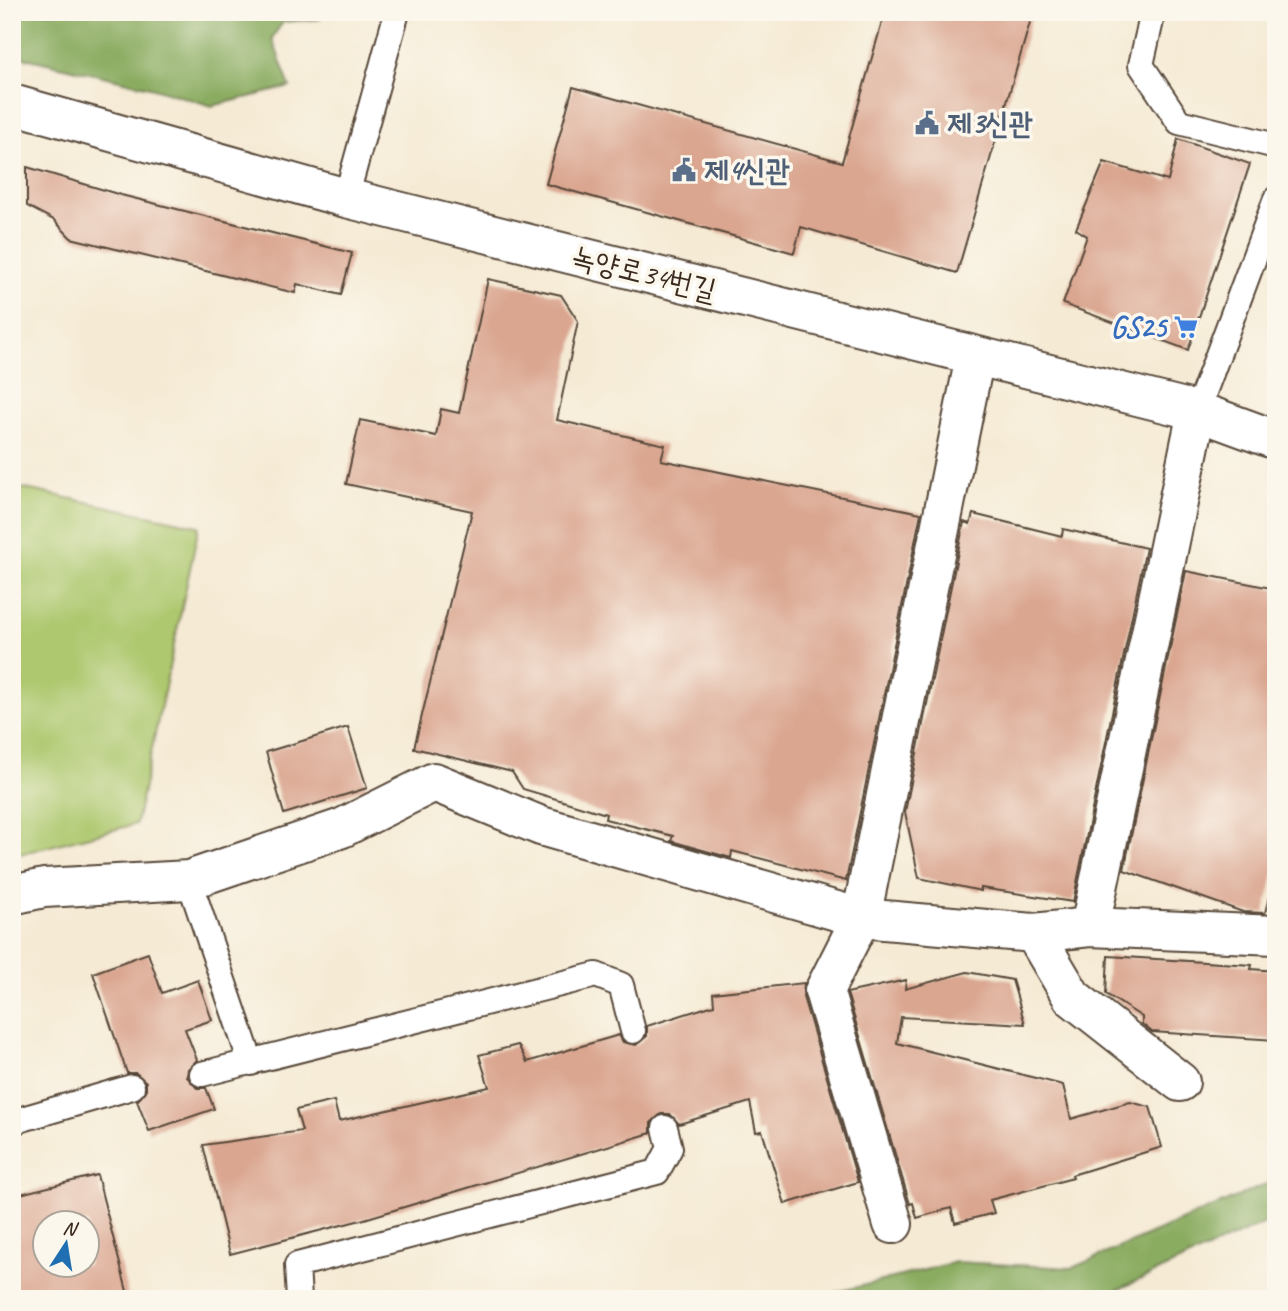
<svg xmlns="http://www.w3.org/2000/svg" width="1288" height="1311" font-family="Caveat,'Poor Story',sans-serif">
	<rect width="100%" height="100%" fill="#fbf7ec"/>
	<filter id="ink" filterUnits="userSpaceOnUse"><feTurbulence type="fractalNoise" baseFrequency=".0143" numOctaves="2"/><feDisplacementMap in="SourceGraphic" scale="14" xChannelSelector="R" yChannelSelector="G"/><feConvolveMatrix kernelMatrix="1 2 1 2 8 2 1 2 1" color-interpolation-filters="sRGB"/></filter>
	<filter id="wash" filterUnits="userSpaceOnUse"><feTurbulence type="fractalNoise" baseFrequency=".00686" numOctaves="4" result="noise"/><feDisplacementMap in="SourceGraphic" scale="28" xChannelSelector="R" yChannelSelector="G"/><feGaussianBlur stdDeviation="1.57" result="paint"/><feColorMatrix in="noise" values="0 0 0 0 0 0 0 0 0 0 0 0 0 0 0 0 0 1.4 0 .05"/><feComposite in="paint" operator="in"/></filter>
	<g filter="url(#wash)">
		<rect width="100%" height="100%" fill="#f5ead4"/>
		<!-- green -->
		<path fill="#adc86e" stroke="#747946" stroke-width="2" d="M12,486L199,526L136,824L12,856Z"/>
		<!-- forest -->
		<path fill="#8aac61" stroke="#626b40" stroke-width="2" d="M12,12H322L320,19L283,22L272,38L290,87L212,106L150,87L12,55Z
			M1276,1180V1218L1097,1299H810L956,1262L1072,1268Z"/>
		<g id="blocks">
			<!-- building -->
			<path fill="#daa690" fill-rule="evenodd" d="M885,12H1033L957,273L801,227L794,253L546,184L573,87L842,162Z
				M1178,139L1250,164L1188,350L1063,304L1087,236L1076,229L1104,162L1168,181Z
				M27,167L121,195L352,253L341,295L297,284L295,293L71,238L54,220L27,206Z
				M488,279L561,295L578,321L557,420L665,445L661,460L921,513L846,881L732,851L731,858L671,841L673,836L605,819L606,814L523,789L512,772L414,748L472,511L346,484L360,420L436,436L441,409L459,413Z
				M973,514L1062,536L1063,529L1146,548L1073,902L981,888V891L919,878L905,812L964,522L970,524Z
				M1186,571L1276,589V867L1265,913L1243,912L1124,870Z
				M348,727L367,788L284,814L266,752Z
				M148,953L162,993L198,980L212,1020L185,1029L197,1060L188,1069L187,1077L197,1088H206L214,1109L149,1131L137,1101L146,1091V1082L136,1073H127L93,973Z
				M1108,956L1252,965L1251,969L1276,971V1040L1152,1032L1142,1024V1017L1106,994Z
				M967,972L1012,980L1025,1024L901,1017L897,1043L1063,1085L1071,1119L1130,1102L1150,1107L1162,1147L1072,1175L1073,1178L990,1200L994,1213L955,1223L951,1208L917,1218L913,1203L910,1204L847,993L906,980L905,989Z
				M804,983L803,997L858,1182L785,1204L762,1131L756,1132L750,1102L679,1124L670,1114H661L651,1123V1133L361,1220L230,1254L203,1145L302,1131L296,1110L334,1101L339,1121L489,1087L479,1055L518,1045L527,1062L619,1035L623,1042L636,1045L647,1036V1026L714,1005L713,993Z
				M97,1175L129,1299H12V1196ZM46,1223H88V1265H46Z"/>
		</g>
	</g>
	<g filter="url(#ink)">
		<use href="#blocks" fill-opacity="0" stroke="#574739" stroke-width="2"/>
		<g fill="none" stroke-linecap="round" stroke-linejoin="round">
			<!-- lane casing -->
			<g stroke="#574739" stroke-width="28">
				<path id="lane" d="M1153,12L1141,65L1179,122L1276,146
					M346,198L397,12
					M1197,411L1276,199
					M189,880L251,1063
					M202,1074L596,975L621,985L633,1031
					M12,1122L132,1087
					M299,1299L297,1265L657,1172L670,1148L665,1128"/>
			</g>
			<!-- street casing -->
			<g stroke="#574739" stroke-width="42">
				<path id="street" d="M12,104L346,198L1197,411L1276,440
					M12,895L44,888L189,880L342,828L434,782L541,826L861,918L1034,933L1090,927L1276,935
					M1090,927L1197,411
					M1034,933L1072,997L1180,1082
					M893,1224L824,991L861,918L975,357"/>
			</g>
			<!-- lane -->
			<use href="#lane" stroke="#fff" stroke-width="24"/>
			<!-- street -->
			<use href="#street" stroke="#fff" stroke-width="38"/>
		</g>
	</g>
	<!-- icons -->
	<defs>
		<g id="civic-bare" transform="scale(1.89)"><path d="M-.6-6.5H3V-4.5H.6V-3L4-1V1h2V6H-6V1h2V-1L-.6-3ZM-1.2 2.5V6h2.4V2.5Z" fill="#5c6f8a" stroke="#fbf7ec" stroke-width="2.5" paint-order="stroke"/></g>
		<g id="supermarket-bare" transform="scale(1.89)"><path d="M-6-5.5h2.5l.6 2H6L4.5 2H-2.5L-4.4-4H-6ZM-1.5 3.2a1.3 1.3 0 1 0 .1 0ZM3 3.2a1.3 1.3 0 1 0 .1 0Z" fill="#3f7fe0" stroke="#fbf7ec" stroke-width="2.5" paint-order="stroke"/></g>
	</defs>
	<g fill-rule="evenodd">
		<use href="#civic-bare" x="927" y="123"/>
		<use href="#civic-bare" x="684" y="170"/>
		<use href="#supermarket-bare" x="1186" y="327"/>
	</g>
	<g text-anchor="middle" stroke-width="7" stroke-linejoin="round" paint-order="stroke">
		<!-- service labels -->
		<g font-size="30" font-weight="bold" fill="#4e5e75" stroke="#fbf7ec" text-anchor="start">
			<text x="947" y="133">제3신관</text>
			<text x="704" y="180">제4신관</text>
		</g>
		<!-- street labels -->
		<g font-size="30" fill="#3b2a1e" stroke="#fbf7ec">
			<text transform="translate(644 273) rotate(14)" y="10">녹양로34번길</text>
		</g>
		<!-- shop labels -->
		<g font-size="30" font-weight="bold" fill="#366cbe" stroke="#fbf7ec" text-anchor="end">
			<text x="1166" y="337">GS25</text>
		</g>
	</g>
	<!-- margin -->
	<rect width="1288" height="1311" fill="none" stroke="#fbf7ec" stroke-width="42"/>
	<!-- north arrow -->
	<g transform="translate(66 1244) rotate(12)"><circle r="33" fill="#fbf7ec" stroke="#aea59a" stroke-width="2"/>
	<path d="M0-5L12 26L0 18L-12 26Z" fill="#1f6fb2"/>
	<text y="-10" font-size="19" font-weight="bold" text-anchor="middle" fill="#3b2a1e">N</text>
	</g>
</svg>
